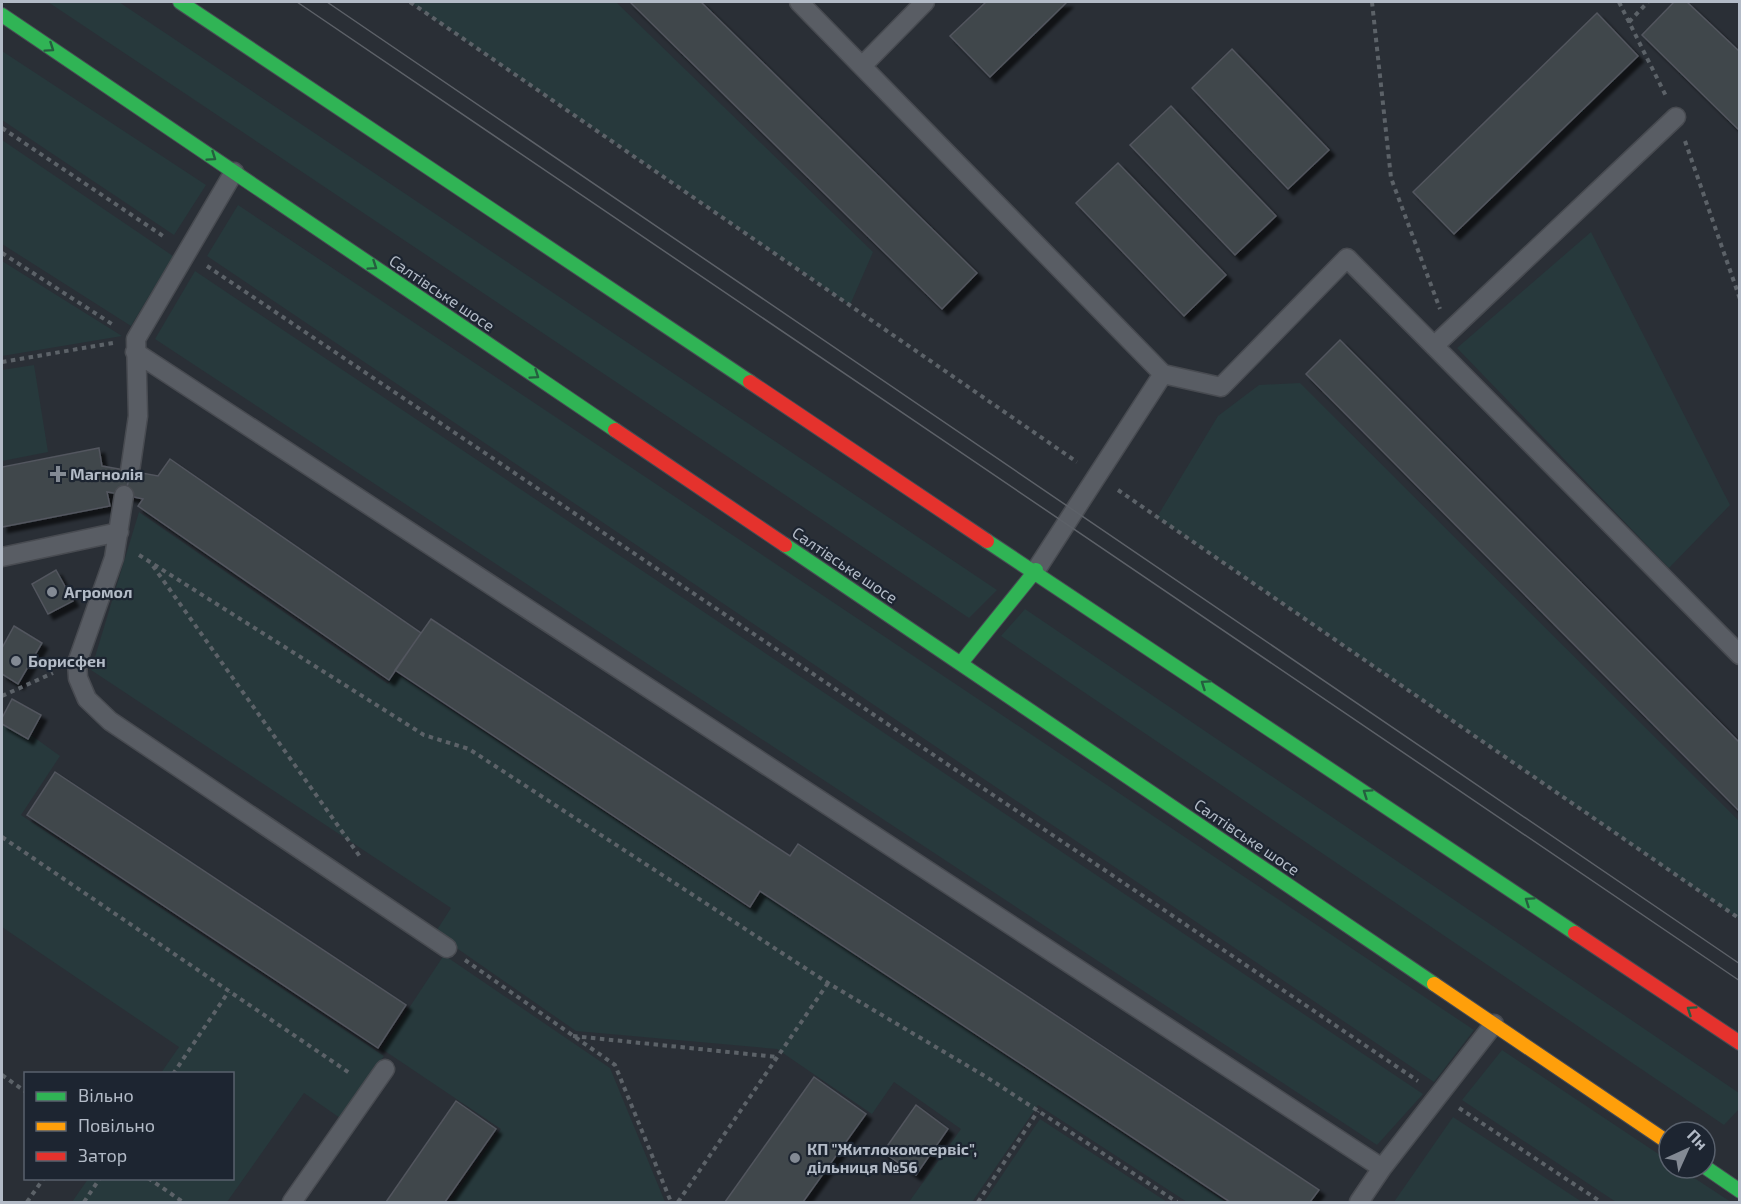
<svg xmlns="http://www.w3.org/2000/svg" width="1741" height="1204" font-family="'Exo 2',sans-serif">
	<defs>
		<filter id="shadow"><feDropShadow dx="5.5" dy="5.5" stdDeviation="1.5" flood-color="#0009"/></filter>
	</defs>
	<rect width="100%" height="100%" fill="#2a2f36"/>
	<!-- green -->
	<path fill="#27393c" d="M48,2H119L997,590L969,618Z
		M410,2H616L873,252L850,305Z
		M2,51L206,185L174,235L2,120Z
		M2,140L173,256L131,326L2,244Z
		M238,205L1474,1030L1434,1082L207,256Z
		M1591,232L1730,505L1669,568L1457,348Z
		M2,261L122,336L2,356Z
		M195,271L1423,1094L1377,1145L155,339Z
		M34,365L48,452L2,461V370Z
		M1300,383L1739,821V919L1157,517L1218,416L1259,385Z
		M139,512L388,684L396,673L750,909L761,893L1226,1202H1187L1038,1105L972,1202H909L961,1129L894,1082L872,1114L777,1049L576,1031L435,933L451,908L91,670Z
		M1025,609L1739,1093V1109L1724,1125L1001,636Z
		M2,714L60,756L21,815L384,1056L340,1118L304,1093L227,1202H72L88,1179L232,1178V1074L161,1073L179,1047L2,927Z
		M444,955L610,1068L665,1202H450L501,1129L382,1049Z
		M1502,1050L1669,1161V1168H1679L1731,1202H1616L1462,1100Z
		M1453,1117L1582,1202H1394Z
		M1040,1119L1167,1202H984Z"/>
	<!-- building -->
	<path fill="#41464c" stroke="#52565e" stroke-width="1.5" filter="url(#shadow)" d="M630,2H701L977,273L942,309Z
		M986,2H1067L990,77L950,36Z
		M1674,2H1687L1740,52V131L1642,35Z
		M1597,13L1638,56L1454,234L1413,192Z
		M1232,49L1329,150L1288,189L1192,88Z
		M1171,106L1276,216L1235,255L1130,145Z
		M1118,163L1226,275L1184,316L1076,203Z
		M1340,340L1740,743V812L1306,374Z
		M99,448L102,466L131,471L125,495L107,492L110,506L2,527V467Z
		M170,459L421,633L389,680L138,506L143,499L125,495L131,471L158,476Z
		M56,570L73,601L48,614L32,584Z
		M431,619L790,856L798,844L1105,1048L1319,1190L1310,1202H1230L760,891L750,907L395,670Z
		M14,626L42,643L18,684L2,674V648Z
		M12,699L41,715L28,739L2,724V718Z
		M55,772L406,1005L378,1048L27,815Z
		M814,1077L866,1114L803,1202H725Z
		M456,1101L496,1129L445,1202H386Z
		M916,1105L948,1129L916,1175L883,1152Z"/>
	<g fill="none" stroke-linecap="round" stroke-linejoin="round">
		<!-- lane casing -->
		<g stroke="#484b51" stroke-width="21">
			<path id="lane" d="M799,2L1163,374L1036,570
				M863,65L925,2
				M1434,346L1676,117
				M135,352L1382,1168
				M1163,374L1221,387L1347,258L1740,655
				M130,471L138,416L136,339L234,172
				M124,495L114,558L77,663L78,678L87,699L110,721L447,948
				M2,557L119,532
				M292,1202L385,1069
				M1359,1202L1382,1168L1494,1024"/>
		</g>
		<!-- fast casing -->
		<g stroke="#474b53" stroke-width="16">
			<path id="fast" d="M180,2L750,382
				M2,15L615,430
				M987,541L1575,933
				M785,545L1434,984
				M961,663L1036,570
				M1705,1167L1740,1191"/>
		</g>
		<!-- slow casing -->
		<g stroke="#474b53" stroke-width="16">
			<path id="slow" d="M1434,984L1669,1143"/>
		</g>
		<!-- jam casing -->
		<g stroke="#474b53" stroke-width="16">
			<path id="jam" d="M750,382L987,541
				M615,430L785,545
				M1575,933L1740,1043"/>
		</g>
		<!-- path -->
		<path stroke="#5c6268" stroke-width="4" stroke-dasharray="4.5 4.5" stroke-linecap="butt" d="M410,2L1077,462
			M1372,2L1391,178L1440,309
			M1619,2L1666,96
			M1629,22L1648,2
			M2,128L166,238
			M1685,141L1740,299
			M2,253L115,326
			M207,266L1418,1081
			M2,362L113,343
			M1118,490L1740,919
			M139,555L424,735L469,749L828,983L988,1078L1177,1202
			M153,566L361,858
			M2,696L53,673
			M2,837L351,1074
			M465,960L615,1065L671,1202
			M573,1036L777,1057
			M173,1074L229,991
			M2,1075L26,1092
			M1459,1108L1601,1202
			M148,1178L183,1202
			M27,1202L44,1178
			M84,1202L100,1178
			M678,1202L828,983
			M978,1202L1038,1111"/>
		<!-- lane -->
		<use href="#lane" stroke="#595d64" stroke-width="18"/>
		<!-- fast -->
		<use href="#fast" stroke="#30b455" stroke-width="14"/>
		<!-- slow -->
		<use href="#slow" stroke="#ff9f0a" stroke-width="14"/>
		<!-- jam -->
		<use href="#jam" stroke="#e5322d" stroke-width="14"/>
		<!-- tram -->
		<path stroke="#5d6168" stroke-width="1.5" d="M297,2L1740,981
			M327,2L1740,964"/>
	</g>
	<!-- one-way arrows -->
	<defs><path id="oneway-chevron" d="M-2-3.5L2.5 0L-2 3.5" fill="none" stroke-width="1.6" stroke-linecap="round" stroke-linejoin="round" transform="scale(1.5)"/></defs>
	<g stroke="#255e3f">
		<use href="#oneway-chevron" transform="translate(50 48) rotate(34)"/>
		<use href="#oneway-chevron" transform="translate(212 157) rotate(34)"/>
		<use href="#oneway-chevron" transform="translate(373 266) rotate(34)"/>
		<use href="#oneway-chevron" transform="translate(535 375) rotate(34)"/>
		<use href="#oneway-chevron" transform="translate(1205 684) rotate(-146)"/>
		<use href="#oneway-chevron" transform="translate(1367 793) rotate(-146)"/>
		<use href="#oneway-chevron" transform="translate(1529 901) rotate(-146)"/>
		<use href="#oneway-chevron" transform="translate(1691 1010) rotate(-146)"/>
	</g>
	<!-- markers -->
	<g fill="#838a94" stroke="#1d2531" stroke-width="2">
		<path d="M55 465h6v6h6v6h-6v6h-6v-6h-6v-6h6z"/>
		<circle cx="52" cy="592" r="6"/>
		<circle cx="16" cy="661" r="6"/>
		<circle cx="795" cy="1158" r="6"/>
	</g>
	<g text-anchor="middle" stroke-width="4.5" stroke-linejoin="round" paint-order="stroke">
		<!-- street labels -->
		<g font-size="16" fill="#b3bbc7" stroke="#1d2531">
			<text transform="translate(442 293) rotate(34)" y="6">Салтівське шосе</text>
			<text transform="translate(845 565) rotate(34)" y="6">Салтівське шосе</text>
			<text transform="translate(1247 837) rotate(34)" y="6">Салтівське шосе</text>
		</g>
		<!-- poi labels -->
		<g font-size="16" font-weight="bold" fill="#b3bbc7" stroke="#1d2531" text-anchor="start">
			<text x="70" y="480">Магнолія</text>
			<text x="64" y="598">Агромол</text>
			<text x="28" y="667">Борисфен</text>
			<text x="807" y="1155">КП "Житлокомсервіс",<tspan x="807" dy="18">дільниця №56</tspan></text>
		</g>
	</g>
	<!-- border -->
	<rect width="1741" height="1204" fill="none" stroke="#b3bbc7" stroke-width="6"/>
	<!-- legend -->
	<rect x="24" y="1072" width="210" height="108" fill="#1d2531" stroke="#59616d" stroke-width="1.5"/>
	<rect x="36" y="1092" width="30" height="9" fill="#30b455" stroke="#59616d" stroke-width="1.5"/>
	<text x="78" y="1102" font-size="18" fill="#b3bbc7">Вільно</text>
	<rect x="36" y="1122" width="30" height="9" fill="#ff9f0a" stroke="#59616d" stroke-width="1.5"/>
	<text x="78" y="1132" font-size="18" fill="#b3bbc7">Повільно</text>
	<rect x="36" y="1152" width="30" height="9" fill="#e5322d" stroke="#59616d" stroke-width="1.5"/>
	<text x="78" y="1162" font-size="18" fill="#b3bbc7">Затор</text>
	<!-- north arrow -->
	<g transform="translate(1687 1150) rotate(45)"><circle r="28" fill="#1d2531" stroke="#59616d" stroke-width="1.5"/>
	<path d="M0-4.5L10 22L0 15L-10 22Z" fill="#838a94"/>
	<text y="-9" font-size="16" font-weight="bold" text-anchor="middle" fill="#b3bbc7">Пн</text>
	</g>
</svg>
